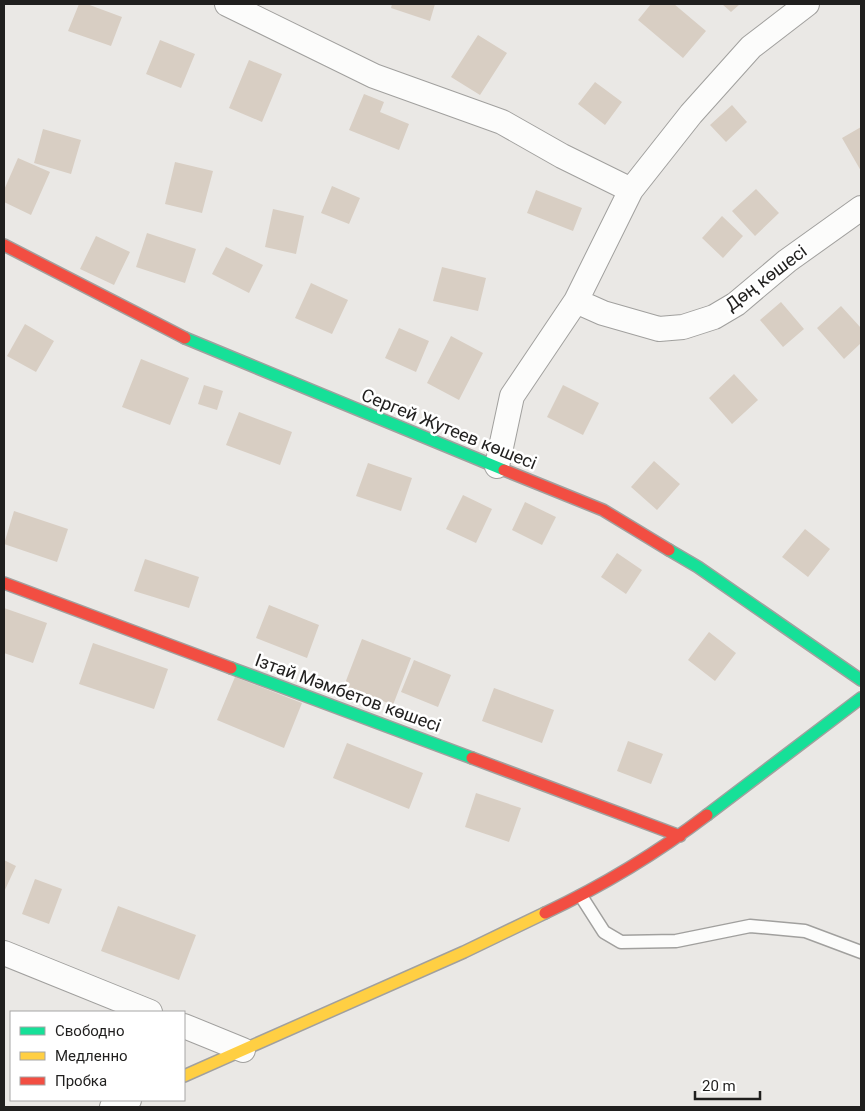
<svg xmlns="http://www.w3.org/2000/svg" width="865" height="1111" font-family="Roboto,sans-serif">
	<rect width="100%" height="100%" fill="#eae8e5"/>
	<!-- building -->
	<path fill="#d8cec3" d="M79,4H87L122,17L111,46L68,31Z
		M392,4H435L430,21L391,8Z
		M651,4H674L706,31L683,58L638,20Z
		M722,4H740L731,12Z
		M478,35L507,53L480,95L451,77Z
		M160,40L195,54L181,88L146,74Z
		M249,60L282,74L262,122L229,108Z
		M595,82L622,102L605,125L578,104Z
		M364,94L384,102L380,112L409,124L399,150L349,130Z
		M732,105L747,122L726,142L710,125Z
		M861,127V171L842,138Z
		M43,129L81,140L71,174L34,163Z
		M18,158L50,172L31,215L4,202V190Z
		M175,162L213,171L202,213L165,204Z
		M332,186L360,198L349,224L321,213Z
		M756,189L779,213L755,236L732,211Z
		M536,190L582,208L573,231L527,213Z
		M273,209L304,216L296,254L265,247Z
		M722,216L743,236L723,258L702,238Z
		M147,233L196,249L185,283L136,267Z
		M96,236L130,252L114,285L80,269Z
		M226,247L263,265L249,293L212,274Z
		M442,267L486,278L478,311L433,301Z
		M311,283L348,300L332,334L295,318Z
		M781,302L804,329L783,347L760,320Z
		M841,306L861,328V343L844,359L817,328Z
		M25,324L54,341L36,372L7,356Z
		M399,328L429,341L416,372L385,358Z
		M451,336L483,353L459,400L427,383Z
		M141,359L189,378L170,425L122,407Z
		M734,374L758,400L732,424L709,398Z
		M204,385L223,391L217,410L198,404Z
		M563,385L599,403L583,435L547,417Z
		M239,412L292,432L280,465L226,445Z
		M654,461L680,484L657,510L631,487Z
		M368,463L412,478L401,511L356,496Z
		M463,495L492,509L476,543L446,529Z
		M525,502L556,517L542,545L512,530Z
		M14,511L68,529L57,562L4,544Z
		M805,529L830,549L808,577L782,557Z
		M617,553L642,570L626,594L601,577Z
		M145,559L199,577L189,608L134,591Z
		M269,605L319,625L307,658L256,638Z
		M4,608L47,623L33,663L4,653Z
		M709,632L736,653L715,681L688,660Z
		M362,639L411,658L393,705L344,686Z
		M93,643L168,669L154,709L79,684Z
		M414,660L451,675L438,707L401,692Z
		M235,677L302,703L284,748L217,720Z
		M494,688L554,710L542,743L482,721Z
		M628,741L663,754L651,784L617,771Z
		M347,743L423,773L409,809L333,778Z
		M476,793L521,808L509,842L465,827Z
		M4,860L16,866L4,892Z
		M35,879L62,889L49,924L22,914Z
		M118,906L196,935L179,980L101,951Z"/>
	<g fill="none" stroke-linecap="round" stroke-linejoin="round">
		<!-- lane casing -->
		<g stroke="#a1a09e" stroke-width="15">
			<path id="lane" d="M581,896L604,932L621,942L676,941L750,926L805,931L861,952"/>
		</g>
		<!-- street casing -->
		<g stroke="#a1a09e" stroke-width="26">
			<path id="street" d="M227,4L374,76L502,122L562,156L631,190
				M576,301L603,313L659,329L683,327L714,317L736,304L787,261L861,208
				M497,466L512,396L576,301L631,190L691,114L751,47L807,4
				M4,953L150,1012
				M184,1026L243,1050
				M112,1107L129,1100"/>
		</g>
		<!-- fast casing -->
		<g stroke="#a1a09e" stroke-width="14">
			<path id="fast" d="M185,338L504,470
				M669,550L698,567L861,680
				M231,668L472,758
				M707,815L861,698"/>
		</g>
		<!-- slow casing -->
		<g stroke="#a1a09e" stroke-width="14">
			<path id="slow" d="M184,1076L464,952L545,913"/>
		</g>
		<!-- jam casing -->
		<g stroke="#a1a09e" stroke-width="14">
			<path id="jam" d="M4,245L185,338
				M504,470L603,510L669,550
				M4,583L231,668
				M472,758L680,836
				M545,913C602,886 657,853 707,815"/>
		</g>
		<!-- lane -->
		<use href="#lane" stroke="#fcfcfb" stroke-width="12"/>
		<!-- street -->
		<use href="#street" stroke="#fcfcfb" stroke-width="24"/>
		<!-- fast -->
		<use href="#fast" stroke="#16e098" stroke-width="11"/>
		<!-- slow -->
		<use href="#slow" stroke="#ffcf43" stroke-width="11"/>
		<!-- jam -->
		<use href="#jam" stroke="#f24e42" stroke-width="11"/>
	</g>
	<g text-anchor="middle" stroke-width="5" stroke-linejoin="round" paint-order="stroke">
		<!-- street labels -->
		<g font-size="18" fill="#201f1e" stroke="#fff">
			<text transform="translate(766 278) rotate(-37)" y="6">Дөң көшесі</text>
			<text transform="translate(449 429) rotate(22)" y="6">Сергей Жутеев көшесі</text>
			<text transform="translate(348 693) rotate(20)" y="6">Ізтай Мәмбетов көшесі</text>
		</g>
	</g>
	<!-- border -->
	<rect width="865" height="1111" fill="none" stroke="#201f1e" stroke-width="10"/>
	<!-- legend -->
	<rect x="10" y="1011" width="175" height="90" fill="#ffffff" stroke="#a6a5a5"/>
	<rect x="20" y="1027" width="25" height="8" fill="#16e098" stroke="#a6a5a5"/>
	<text x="55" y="1036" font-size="15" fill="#201f1e">Свободно</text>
	<rect x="20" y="1052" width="25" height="8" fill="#ffcf43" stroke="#a6a5a5"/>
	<text x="55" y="1061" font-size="15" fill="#201f1e">Медленно</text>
	<rect x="20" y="1077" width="25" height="8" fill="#f24e42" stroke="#a6a5a5"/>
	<text x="55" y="1086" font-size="15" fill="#201f1e">Пробка</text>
	<!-- scale -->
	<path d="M695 1091v8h65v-8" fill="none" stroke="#201f1e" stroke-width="2.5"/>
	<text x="702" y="1091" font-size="15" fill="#201f1e" stroke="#ffffff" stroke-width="4" paint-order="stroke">20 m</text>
</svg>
